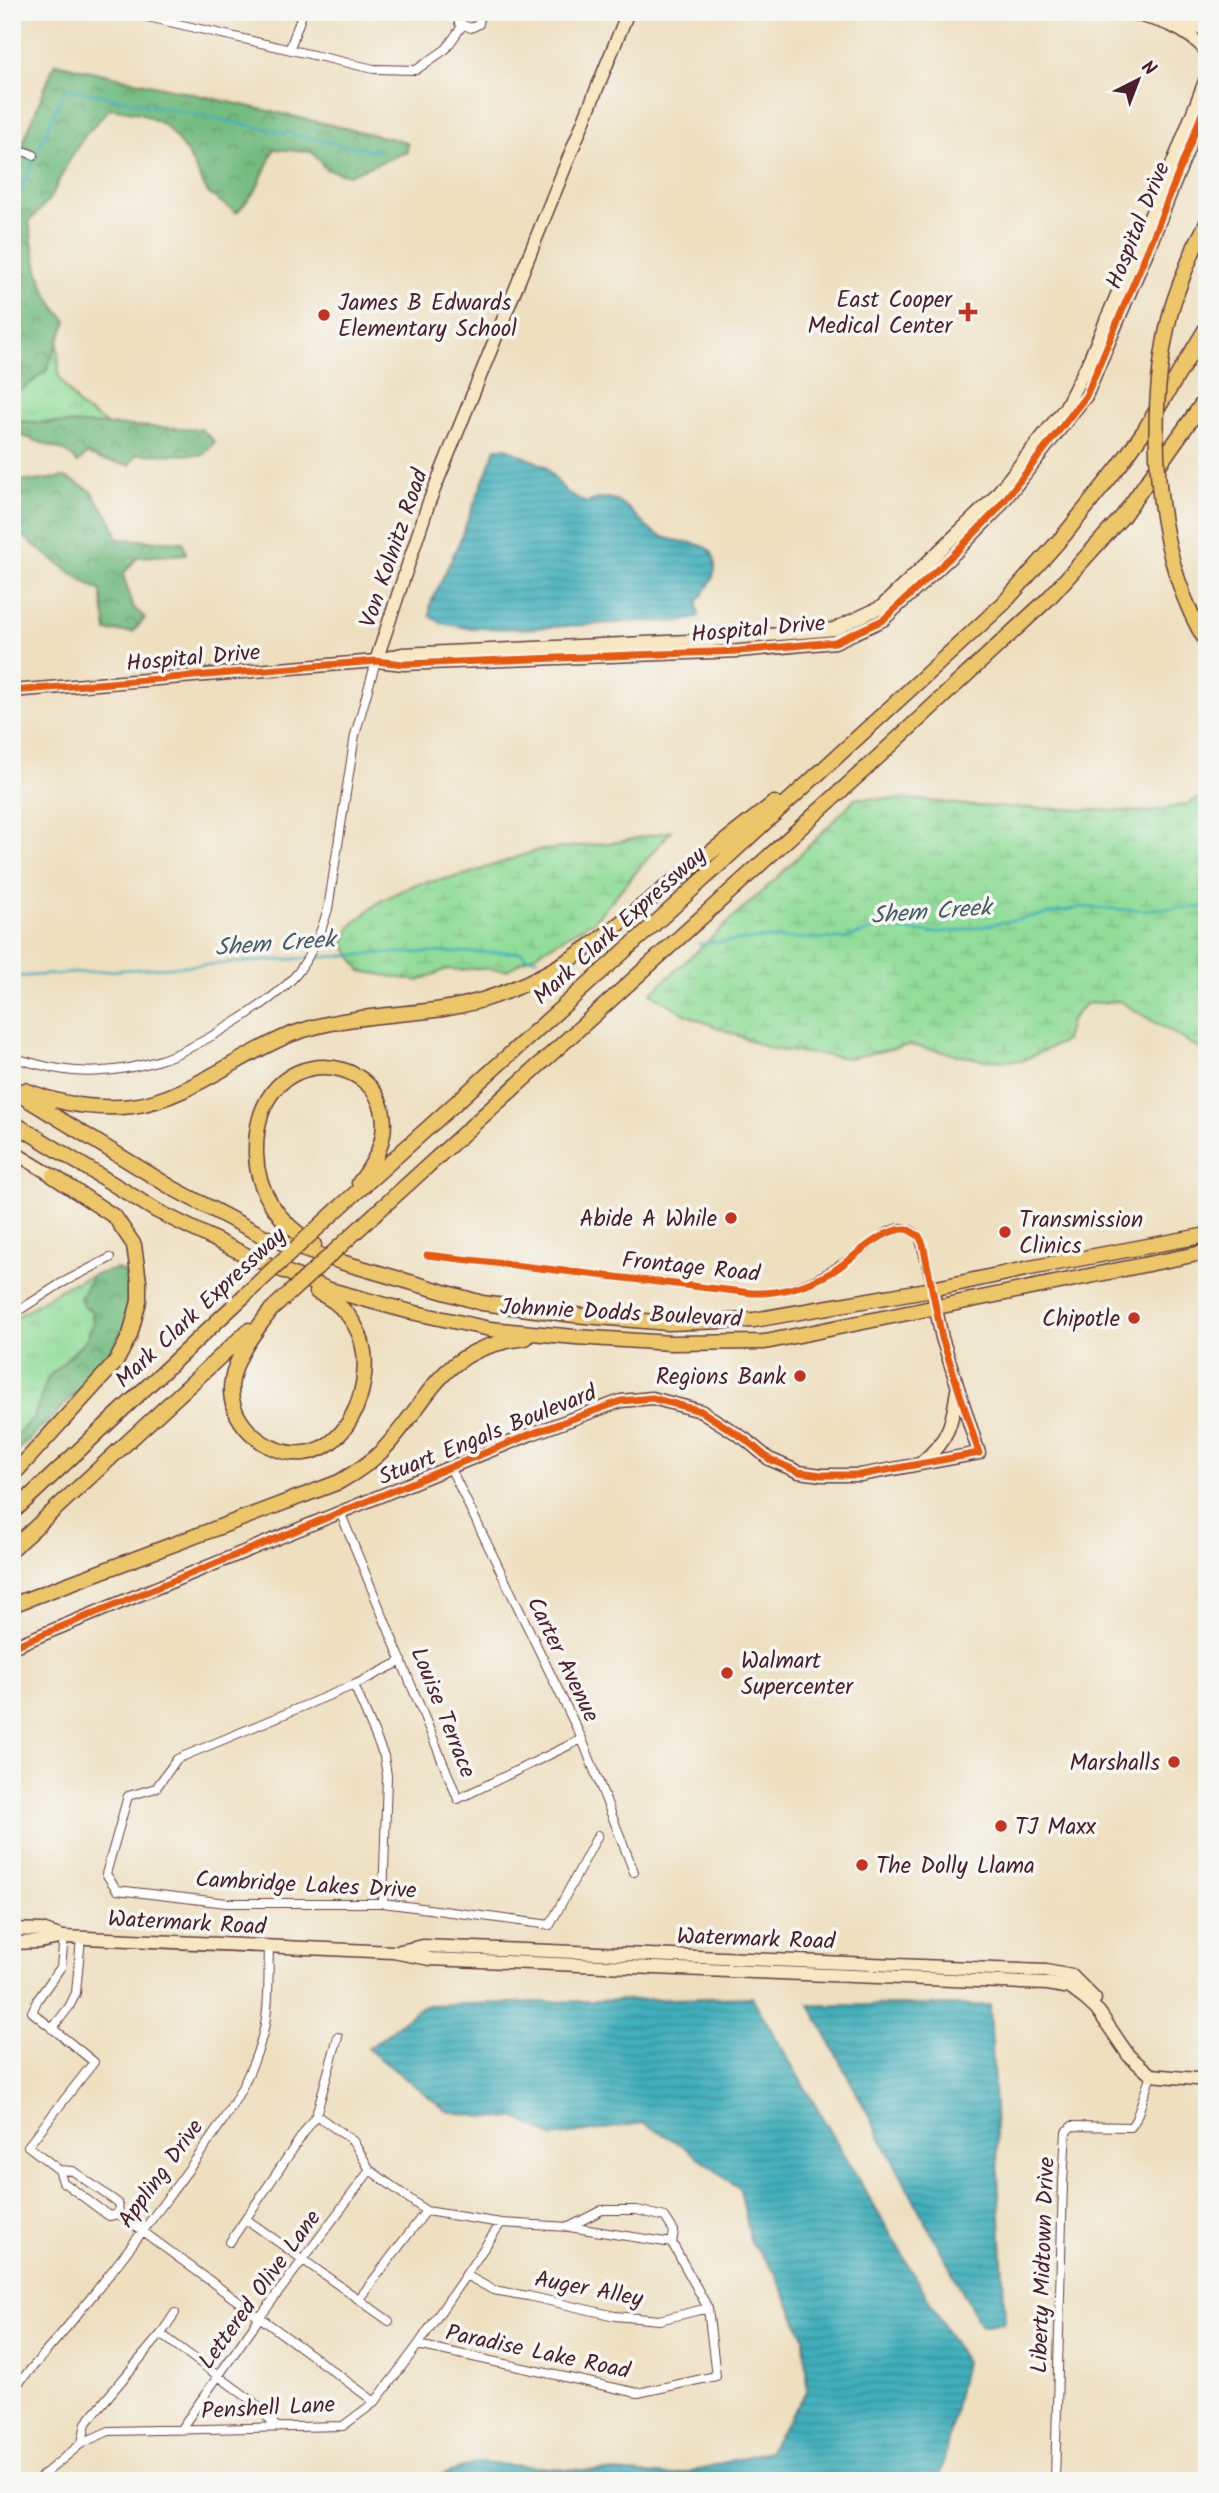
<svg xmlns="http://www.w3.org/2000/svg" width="1219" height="2493" font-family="Kalam,sans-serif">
	<defs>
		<pattern id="grass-tufts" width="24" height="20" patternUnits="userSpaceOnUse" patternTransform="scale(1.75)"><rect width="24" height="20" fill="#92dd99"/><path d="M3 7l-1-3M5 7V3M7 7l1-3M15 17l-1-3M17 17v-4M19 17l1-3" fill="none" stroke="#7fbd84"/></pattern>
		<pattern id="forest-crowns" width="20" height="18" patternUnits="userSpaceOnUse" patternTransform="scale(1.75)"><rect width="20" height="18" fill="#75bc81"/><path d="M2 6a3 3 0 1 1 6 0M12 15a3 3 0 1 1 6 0" fill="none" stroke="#62986a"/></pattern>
		<pattern id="wetland-marsh" width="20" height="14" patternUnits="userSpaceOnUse" patternTransform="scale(1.75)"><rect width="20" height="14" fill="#92dd99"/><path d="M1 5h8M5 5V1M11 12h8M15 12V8" fill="none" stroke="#7fbd84"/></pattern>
		<pattern id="water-rules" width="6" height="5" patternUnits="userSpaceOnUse" patternTransform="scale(1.75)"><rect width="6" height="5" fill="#3fafbb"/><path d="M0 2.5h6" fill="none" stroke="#378e98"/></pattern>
	</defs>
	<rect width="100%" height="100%" fill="#f6f6f2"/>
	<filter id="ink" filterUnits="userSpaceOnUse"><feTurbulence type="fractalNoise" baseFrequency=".0143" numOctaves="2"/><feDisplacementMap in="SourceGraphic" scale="14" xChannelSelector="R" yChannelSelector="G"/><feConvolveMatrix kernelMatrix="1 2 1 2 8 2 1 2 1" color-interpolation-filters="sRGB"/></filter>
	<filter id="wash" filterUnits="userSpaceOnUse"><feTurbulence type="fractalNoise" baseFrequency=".00686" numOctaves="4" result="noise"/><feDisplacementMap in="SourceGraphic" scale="28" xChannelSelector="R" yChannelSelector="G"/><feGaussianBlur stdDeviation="1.57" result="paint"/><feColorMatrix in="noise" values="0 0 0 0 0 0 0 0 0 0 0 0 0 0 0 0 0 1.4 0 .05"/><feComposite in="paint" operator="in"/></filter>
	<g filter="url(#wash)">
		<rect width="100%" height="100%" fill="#eedfbf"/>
		<!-- grass -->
		<path fill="url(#grass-tufts)" stroke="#6e7e62" stroke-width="2" d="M58,342L59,377L80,407L108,425L12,421V397L46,371Z
			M93,1275L80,1298L92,1311L93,1322L87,1339L48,1378L34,1417L12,1440V1320L66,1286Z"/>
		<!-- forest -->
		<path fill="url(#forest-crowns)" stroke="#606e56" stroke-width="2" d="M55,63L407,142V152L348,175L326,169L312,152L274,149L256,190L237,213L208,193L187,153L165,125L140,113L110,108L86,134L68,162L51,197L29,222C35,258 39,295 67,321L46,371L12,397V170Z
			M12,421L201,429L215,442L203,455L137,454L130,465L102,460L87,454L78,463L67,452L12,432Z
			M65,477L90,490L112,521L118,539L183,542L186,554L138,557L123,574L133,607L145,618L133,632L107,631L101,591C68,573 41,551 12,527V479L33,481Z
			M117,1269L125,1272C131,1287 130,1310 125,1325C112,1363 42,1428 12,1456V1440L34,1417L48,1378L87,1339L93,1322L92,1311L83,1306L80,1298L93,1275Z"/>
		<!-- wetland -->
		<path fill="url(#wetland-marsh)" stroke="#6e7e62" stroke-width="2" d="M1207,793V1050L1203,1051L1119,1001L1085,1004L1070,1021L1065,1041L1021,1061L983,1060L910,1045L849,1058L771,1049L687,1015L651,993L780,875L856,798L923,800L974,806L1149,812L1188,804Z
			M671,831L595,920L507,970L475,968L462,970L447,969L418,981L361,971L343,943L352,925L380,901L414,885L465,875L535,851L618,842Z"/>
		<!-- water -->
		<path fill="url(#water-rules)" stroke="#446773" stroke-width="2" d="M496,448H506L545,466L566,492L586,503C592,501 600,498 607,498C626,500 636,518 649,529C655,534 667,539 674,540C685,543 707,542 713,555C721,573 706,589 697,603L699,616L690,620L675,622L643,621L524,629L468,628L441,623L430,616V605L458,545Z
			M752,1997L965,2362L939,2481H423L478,2463L673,2476L768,2451L807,2391L804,2337L774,2270L751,2243L740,2189L682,2145L643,2123L553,2137L517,2118L481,2117L447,2111L368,2049L424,2005Z
			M810,2005H990L1005,2322L981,2326Z"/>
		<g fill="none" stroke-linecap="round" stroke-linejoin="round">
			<!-- stream -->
			<path stroke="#3fafbb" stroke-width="2.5" d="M12,211L65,88L380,152
				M698,944L769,938L843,939L879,928L931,933L958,931L1082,907L1130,910L1201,907L1207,904
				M12,977L389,953L521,952L528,958H538"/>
		</g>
	</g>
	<g filter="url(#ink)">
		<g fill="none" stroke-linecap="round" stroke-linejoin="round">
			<!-- street casing -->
			<g stroke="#633c41" stroke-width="10">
				<path id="street" d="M126,12L374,69L416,70L446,49L462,26
					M458,12L459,23L471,28L479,24L480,12
					M290,48L303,12
					M12,147L34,155
					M12,1057C41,1066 71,1074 102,1071C121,1070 141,1066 160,1060C195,1049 277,1001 299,971C312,953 322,930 328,909L355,735L376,661
					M427,1255L752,1293C796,1294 828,1275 862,1250C873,1243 887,1229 900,1228C908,1227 914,1232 919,1236L932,1289
					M12,1315L60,1284L110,1258
					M450,1467L582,1739L634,1872
					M341,1514L458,1799L582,1739
					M402,1661L354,1685L177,1759L156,1788L128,1796L106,1874L117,1890L227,1903H383L550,1925L598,1835
					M354,1685L384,1756L387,1776L383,1903
					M64,1937L61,1967L38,1999L32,2012L94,2062L28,2146L59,2170L63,2182L109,2216L119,2214L375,2402
					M52,2029L69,2007L76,1993L81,1938
					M316,2115L353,2141L370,2170L426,2211L501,2223L569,2227L672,2243L708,2308L716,2376L638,2393L418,2345
					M59,2170L73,2171L118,2203L119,2214
					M246,2219L389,2321
					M569,2227L602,2210H637L665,2217L674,2231L672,2243
					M230,2242L316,2115L338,2037
					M466,2275L493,2290L528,2296L615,2316L659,2320L708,2308
					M359,2299L426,2211
					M161,2334L251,2400L278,2428
					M12,2390C69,2328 119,2263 169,2196C205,2147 246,2096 262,2037C270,2009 268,1976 269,1947
					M180,2430L260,2317L370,2170
					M82,2443L86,2423L161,2334L175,2313
					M36,2481L82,2443L109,2431L343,2426L375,2402L418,2345L501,2223
					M1055,2481L1063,2182L1066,2132L1072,2126L1131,2127L1136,2119L1151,2075"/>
			</g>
			<!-- secondary casing -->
			<g stroke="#633c41" stroke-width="15">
				<path id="secondary" d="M1126,12C1158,20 1185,26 1207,52
					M1176,23L1207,29
					M383,659L402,654L711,640L834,629L881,607L992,500L1065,408L1088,363L1177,153L1207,76
					M376,661L429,502L628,12
					M12,691L376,661L404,664L739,651L835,642L883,620L955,553L996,511L1086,396L1152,240L1207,101
					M12,1151L53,1176
					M922,1462C949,1439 952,1424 957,1390
					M12,1647L531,1434L621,1401L652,1398L701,1411L745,1439L769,1459L799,1472L822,1475H860L979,1453L942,1338L932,1289
					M12,1929L42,1930L60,1936
					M12,1943L40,1942L64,1937L393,1952L430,1959L1048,1984L1070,1988L1086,2000L1099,2012L1129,2056L1151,2075L1207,2080
					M400,1951L423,1946L1046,1971L1072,1976L1095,1999"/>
			</g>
			<!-- highway casing -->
			<g stroke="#633c41" stroke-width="17">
				<path id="highway" d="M1195,246L1207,223
					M12,1090L174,1189L265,1237L341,1262L482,1303L574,1315L668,1323L754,1320L932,1289L1030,1268L1207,1235
					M25,1090C59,1104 96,1110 133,1106C187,1099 240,1054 292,1034C341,1016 392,1016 443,1009C500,1000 550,975 596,942L774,803
					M12,1122L157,1211L250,1257L330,1290L411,1312L490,1329L575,1337L671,1343L765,1342L1207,1252
					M339,1208L660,919L1003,604L1065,534L1120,465L1144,431L1207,327
					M376,1213L875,760L1048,599L1122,517L1207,397
					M314,1245C281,1224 257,1194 256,1154C253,1009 452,1064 359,1183
					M271,1310C255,1332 237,1353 232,1380C224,1420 266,1457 304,1453C349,1448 369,1390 364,1352C360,1325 342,1302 317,1292
					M12,1476L116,1362L130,1335L139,1301V1281L134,1245L115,1217L53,1176
					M12,1513L244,1296
					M12,1549L249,1330
					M12,1605L339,1482C355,1473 370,1463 383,1450C434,1395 439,1348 526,1338"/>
			</g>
			<!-- street -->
			<use href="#street" stroke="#fff" stroke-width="8"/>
			<!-- secondary -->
			<use href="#secondary" stroke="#f7e8c3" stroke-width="12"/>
			<!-- highway -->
			<use href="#highway" stroke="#ecc669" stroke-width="14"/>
			<!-- highway-bridge casing -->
			<g stroke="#633c41" stroke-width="17" stroke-linecap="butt">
				<path id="highway-bridge" d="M1195,246C1187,267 1177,289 1171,311C1146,412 1151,552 1207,643
					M244,1296L339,1208
					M271,1310L376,1213"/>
			</g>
			<!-- highway-bridge -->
			<use href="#highway-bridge" stroke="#ecc669" stroke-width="14"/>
			<!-- cycleway casing -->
			<g stroke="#f6f6f2" stroke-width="11">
				<path id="cycleway" d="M12,691L376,661L404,664L739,651L835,642L883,620L955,553L996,511L1086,396L1152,240L1207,101
					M12,1647L531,1434L621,1401L652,1398L701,1411L745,1439L769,1459L799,1472L822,1475H860L979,1453L942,1338L923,1244L919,1236L907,1229C883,1227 853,1259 832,1272C808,1286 779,1294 752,1293L427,1255"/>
			</g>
			<!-- cycleway -->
			<use href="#cycleway" stroke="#e8590c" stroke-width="7"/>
		</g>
	</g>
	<!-- markers -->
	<g fill="#c8321e" stroke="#f6f6f2" stroke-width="2.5">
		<path d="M964.5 301.5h7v7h7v7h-7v7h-7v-7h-7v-7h7z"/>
		<circle cx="324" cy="315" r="7"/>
		<circle cx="731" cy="1218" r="7"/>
		<circle cx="1005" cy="1232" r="7"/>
		<circle cx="1134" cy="1318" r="7"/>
		<circle cx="800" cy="1376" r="7"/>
		<circle cx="727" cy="1673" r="7"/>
		<circle cx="1174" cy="1762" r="7"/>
		<circle cx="1001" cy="1826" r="7"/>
		<circle cx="862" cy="1865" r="7"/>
	</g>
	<g text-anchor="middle" stroke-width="7" stroke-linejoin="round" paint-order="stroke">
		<!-- street labels -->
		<g font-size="23" fill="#4a1f2b" stroke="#f6f6f2">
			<text transform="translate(1137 225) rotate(-68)" y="8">Hospital Drive</text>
			<text transform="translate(393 548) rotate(-71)" y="8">Von Kolnitz Road</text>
			<text transform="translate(758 628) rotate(-5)" y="8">Hospital Drive</text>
			<text transform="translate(193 657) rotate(-5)" y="8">Hospital Drive</text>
			<text transform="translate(619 925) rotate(-42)" y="8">Mark Clark Expressway</text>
			<text transform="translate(691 1266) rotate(6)" y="8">Frontage Road</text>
			<text transform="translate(200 1307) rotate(-43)" y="8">Mark Clark Expressway</text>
			<text transform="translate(621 1312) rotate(3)" y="8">Johnnie Dodds Boulevard</text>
			<text transform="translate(487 1434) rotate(-22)" y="8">Stuart Engals Boulevard</text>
			<text transform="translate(564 1659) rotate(64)" y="8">Carter Avenue</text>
			<text transform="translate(444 1712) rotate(68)" y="8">Louise Terrace</text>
			<text transform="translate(306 1884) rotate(3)" y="8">Cambridge Lakes Drive</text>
			<text transform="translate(187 1922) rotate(3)" y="8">Watermark Road</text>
			<text transform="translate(756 1938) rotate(2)" y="8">Watermark Road</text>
			<text transform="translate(160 2173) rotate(-54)" y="8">Appling Drive</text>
			<text transform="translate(1042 2265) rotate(-88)" y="8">Liberty Midtown Drive</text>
			<text transform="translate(589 2288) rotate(11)" y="8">Auger Alley</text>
			<text transform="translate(259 2289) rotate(-54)" y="8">Lettered Olive Lane</text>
			<text transform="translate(538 2351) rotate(12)" y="8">Paradise Lake Road</text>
			<text transform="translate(268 2407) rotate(-3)" y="8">Penshell Lane</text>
		</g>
		<!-- poi labels -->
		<g font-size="23" fill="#4a1f2b" stroke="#f6f6f2" text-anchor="end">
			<text x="952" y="307">East Cooper<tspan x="952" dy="26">Medical Center</tspan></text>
			<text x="338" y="310" text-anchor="start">James B Edwards<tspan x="338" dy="26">Elementary School</tspan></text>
			<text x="717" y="1226">Abide A While</text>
			<text x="1019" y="1227" text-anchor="start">Transmission<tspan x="1019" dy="26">Clinics</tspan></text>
			<text x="1120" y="1326">Chipotle</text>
			<text x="786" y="1384">Regions Bank</text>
			<text x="741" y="1668" text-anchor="start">Walmart<tspan x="741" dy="26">Supercenter</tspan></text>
			<text x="1160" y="1770">Marshalls</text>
			<text x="1015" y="1834" text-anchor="start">TJ Maxx</text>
			<text x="876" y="1873" text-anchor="start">The Dolly Llama</text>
		</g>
		<!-- water labels -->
		<g font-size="24" font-style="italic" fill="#465965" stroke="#f6f6f2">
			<text transform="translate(931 911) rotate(-4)" y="8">Shem Creek</text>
			<text transform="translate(275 943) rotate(-4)" y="8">Shem Creek</text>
		</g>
	</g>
	<!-- margin -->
	<rect width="1219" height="2493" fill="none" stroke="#f6f6f2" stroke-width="42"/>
	<!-- north arrow -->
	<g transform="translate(1138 80) rotate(42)" stroke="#f6f6f2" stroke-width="5" paint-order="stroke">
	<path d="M0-5L12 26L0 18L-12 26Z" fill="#4a1f2b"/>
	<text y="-10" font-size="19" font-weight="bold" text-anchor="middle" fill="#4a1f2b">N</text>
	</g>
</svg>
